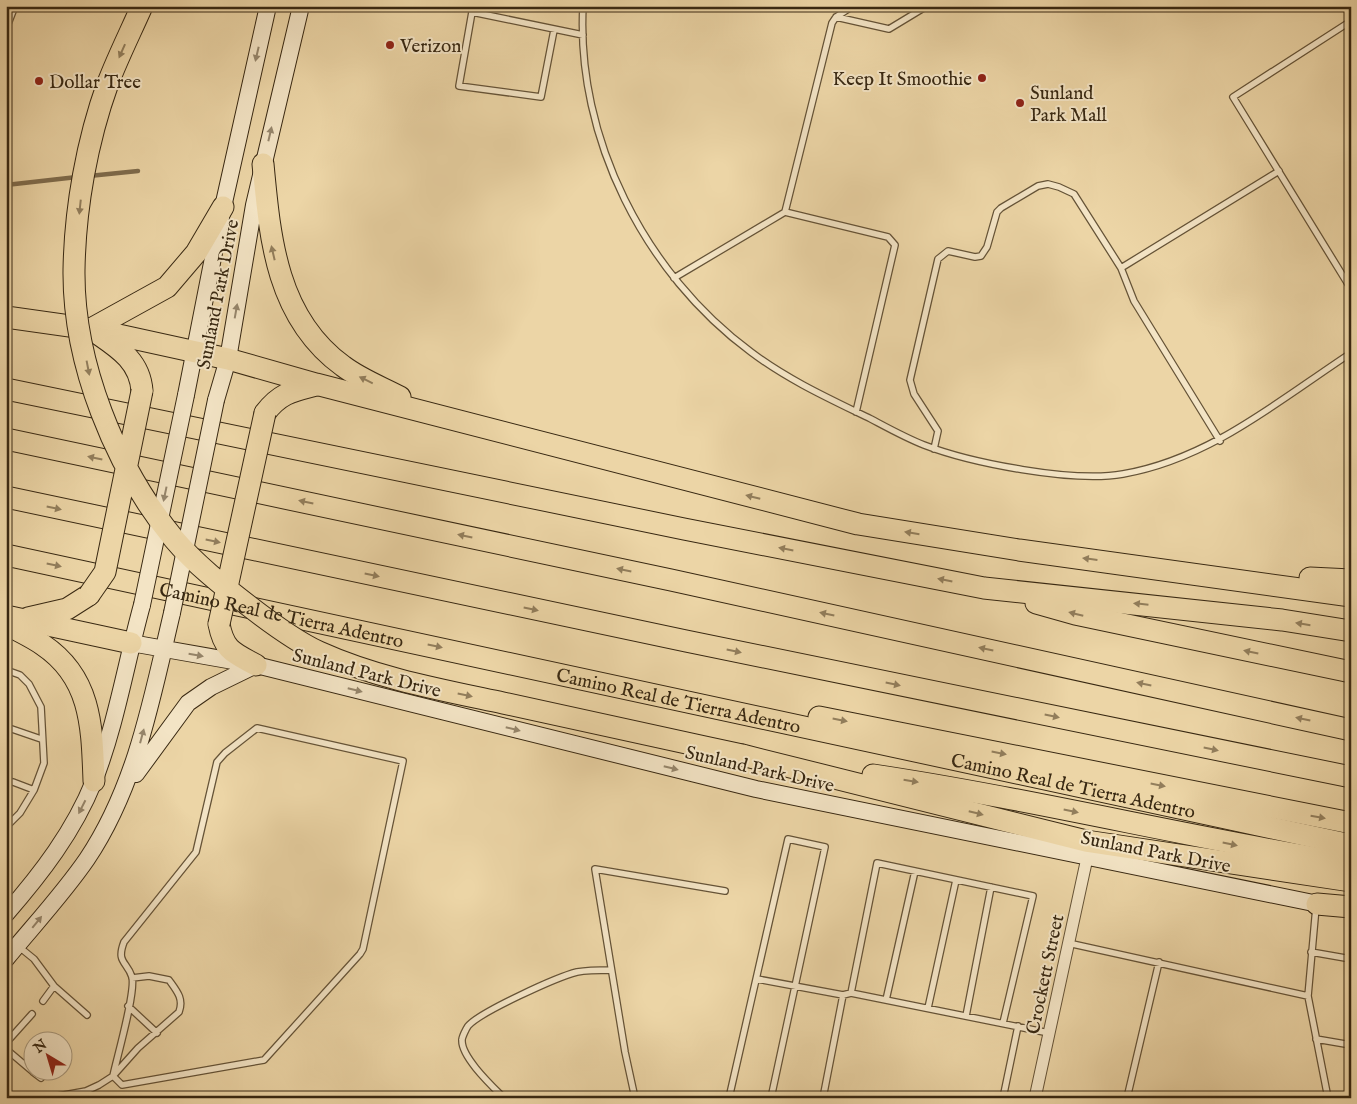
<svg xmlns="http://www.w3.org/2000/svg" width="1357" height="1104" font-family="'IM FELL English',serif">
	<rect width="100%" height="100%" fill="#ecd5a6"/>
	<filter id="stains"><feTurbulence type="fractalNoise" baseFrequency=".004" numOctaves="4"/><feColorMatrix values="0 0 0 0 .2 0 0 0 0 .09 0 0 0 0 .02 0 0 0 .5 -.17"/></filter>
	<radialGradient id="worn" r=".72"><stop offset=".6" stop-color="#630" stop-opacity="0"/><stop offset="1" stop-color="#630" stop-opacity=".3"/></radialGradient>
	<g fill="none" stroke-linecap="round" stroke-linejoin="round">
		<!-- stream -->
		<path stroke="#7f6c4d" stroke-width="4.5" d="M89,176L138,171
			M6,185L77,177"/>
		<!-- lane casing -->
		<g stroke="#655337" stroke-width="8">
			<path id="lane" d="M583,6C576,138 645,274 751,352C788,380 830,399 871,419C888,428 906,438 924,445C971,463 1073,483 1123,474C1210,459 1278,401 1351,353
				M853,6L836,17L832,23L785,212L888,237L895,245L856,412
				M836,17L889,29L927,6
				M1351,21L1233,97L1351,289
				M6,29L15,6
				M554,30L541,97L459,86L472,12L583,35
				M1121,268L1279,171
				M674,278L785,212
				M934,449L938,431L914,394L910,380L938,259L948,251L975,257L981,256L987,247L997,212L1001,208L1038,186L1048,184L1059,187L1074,194L1121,268L1134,301L1220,441
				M6,670L20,675L29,684L41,707L44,763L34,790L20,813L6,827
				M6,727L41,739
				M257,728L403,761L363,949L360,954L264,1060L122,1085L113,1076C117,1057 136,992 132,977C127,961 116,963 124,942L196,852L217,762L225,753Z
				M13,782L34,790
				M1068,943L1308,996L1316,907
				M18,946L34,959L54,986L43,1001
				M1311,952L1351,959
				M757,979L843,995L851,993L1049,1033
				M54,986L87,1015
				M851,993L877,863L1033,896L1003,1023
				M1308,996L1328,1098
				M886,1000L915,871
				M128,1006L157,1033
				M928,1008L956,880
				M966,1016L991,887
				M1316,1039L1351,1045
				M6,1043L32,1014
				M6,1049L32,1071
				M33,1072L41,1078
				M47,1098L86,1091L99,1085L113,1076L138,1048L179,1012C184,999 177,991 169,980L149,976L132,978
				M504,1098C492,1086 461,1057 462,1040C462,1037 466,1029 468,1026C480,1012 557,977 577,972C588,970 600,970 611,970
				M635,1098L625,1052L595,869L725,891
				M729,1098L788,839L825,847L771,1098
				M823,1098L843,995
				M1003,1098L1018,1026
				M1127,1098L1159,962"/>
		</g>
		<!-- street casing -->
		<g stroke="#655337" stroke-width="13">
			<path id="street" d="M1035,1098L1087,858"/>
		</g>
		<!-- secondary casing -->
		<g stroke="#382812" stroke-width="18">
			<path id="secondary" d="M186,395L223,207L268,6
				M216,400L228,359L254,205L301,6
				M131,643L256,665L756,789L1328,906
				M136,774L188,703L211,687L256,665
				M6,914C41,874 74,831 94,781C116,725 126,663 142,605
				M6,959C33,926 63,894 87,859C136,786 152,698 172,613"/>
		</g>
		<!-- highway casing -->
		<g stroke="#382812" stroke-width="23">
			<g id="highway">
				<path d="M263,164C270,240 277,318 343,366C360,379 381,387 400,397"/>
				<path d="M6,317L91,329L228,359L316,384L858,524L1019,550L1351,596"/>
				<path d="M6,389L684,529L984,588L1282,620L1351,631"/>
				<path d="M142,391C140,359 115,346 91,329L167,287L196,253L223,207"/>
				<path d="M265,413C280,393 293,391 316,385"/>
				<path d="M6,439L671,580L1351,730"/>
				<path d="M6,497L686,641L1351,777"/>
				<path id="s1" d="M6,555L1351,845"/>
				<path d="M1310,578L1351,580"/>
				<path d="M1036,603L1075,614L1351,672"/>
				<path d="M6,616L131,643"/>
				<path d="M28,618L67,609L89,595"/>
				<path d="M6,624C18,631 32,637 43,645C92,678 92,728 94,781"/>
				<path d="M219,624C224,651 234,653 256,665"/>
				<path d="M819,717L1351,823"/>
				<path d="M742,755L1086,841L1351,881"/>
				<path d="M873,775C1033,799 1191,838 1351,864"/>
				<path d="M1317,904L1351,907"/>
			</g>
		</g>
		<!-- lane -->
		<use href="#lane" stroke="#f3e4c5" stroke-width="5.5"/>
		<!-- street -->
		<use href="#street" stroke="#f3e4c5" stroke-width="11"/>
		<!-- secondary -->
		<use href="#secondary" stroke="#f3e4c5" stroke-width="16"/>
		<!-- highway -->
		<use href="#highway" stroke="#ecd5a6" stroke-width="21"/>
		<!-- secondary-bridge casing -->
		<g stroke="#382812" stroke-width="18" stroke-linecap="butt">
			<path id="secondary-bridge" d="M142,605L186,395
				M172,613L216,400"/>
		</g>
		<!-- highway-bridge casing -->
		<g stroke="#382812" stroke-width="23" stroke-linecap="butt">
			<path id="highway-bridge" d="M142,6C131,31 118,57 108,83C87,141 75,208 74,270C73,363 115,467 174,539C195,564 223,586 249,606C271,623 295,641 319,652C376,678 442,690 503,703C582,720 662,738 742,755
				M89,595L105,572L142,391
				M219,624L265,413"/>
		</g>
		<!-- secondary-bridge -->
		<use href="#secondary-bridge" stroke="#f3e4c5" stroke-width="16"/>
		<!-- highway-bridge -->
		<use href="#highway-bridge" stroke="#ecd5a6" stroke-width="21"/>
	</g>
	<!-- one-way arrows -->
	<defs><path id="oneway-solid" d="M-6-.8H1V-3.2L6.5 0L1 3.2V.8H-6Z" transform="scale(1.25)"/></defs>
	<g fill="#927e5c">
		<use href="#oneway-solid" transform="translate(122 51) rotate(114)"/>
		<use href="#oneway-solid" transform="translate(80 207) rotate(96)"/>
		<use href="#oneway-solid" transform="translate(273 253) rotate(-103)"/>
		<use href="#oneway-solid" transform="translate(88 368) rotate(79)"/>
		<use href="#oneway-solid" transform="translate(366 380) rotate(-154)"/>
		<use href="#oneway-solid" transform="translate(95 458) rotate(-168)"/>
		<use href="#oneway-solid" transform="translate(753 497) rotate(-166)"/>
		<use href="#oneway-solid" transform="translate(306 502) rotate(-168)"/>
		<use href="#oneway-solid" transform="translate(54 508) rotate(12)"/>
		<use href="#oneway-solid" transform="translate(912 533) rotate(-171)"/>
		<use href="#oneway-solid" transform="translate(465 536) rotate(-168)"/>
		<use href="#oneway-solid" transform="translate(213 541) rotate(12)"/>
		<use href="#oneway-solid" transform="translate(786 549) rotate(-169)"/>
		<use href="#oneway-solid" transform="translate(1090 559) rotate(-173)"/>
		<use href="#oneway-solid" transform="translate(54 565) rotate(12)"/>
		<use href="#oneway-solid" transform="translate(624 570) rotate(-168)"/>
		<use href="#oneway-solid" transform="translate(372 575) rotate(12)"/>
		<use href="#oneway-solid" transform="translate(945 580) rotate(-169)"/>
		<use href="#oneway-solid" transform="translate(1141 604) rotate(-174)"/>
		<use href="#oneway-solid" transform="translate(531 609) rotate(12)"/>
		<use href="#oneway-solid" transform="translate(827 614) rotate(-168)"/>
		<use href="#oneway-solid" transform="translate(1076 614) rotate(-166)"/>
		<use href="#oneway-solid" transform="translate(1303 624) rotate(-171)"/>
		<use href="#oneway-solid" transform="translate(435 646) rotate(12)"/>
		<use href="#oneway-solid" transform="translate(986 649) rotate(-168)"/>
		<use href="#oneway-solid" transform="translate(734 651) rotate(12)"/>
		<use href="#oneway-solid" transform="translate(1251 652) rotate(-168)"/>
		<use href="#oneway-solid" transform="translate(893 684) rotate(12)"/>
		<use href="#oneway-solid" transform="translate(1144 684) rotate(-168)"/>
		<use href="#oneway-solid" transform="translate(465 695) rotate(12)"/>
		<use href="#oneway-solid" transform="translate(1052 716) rotate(12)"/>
		<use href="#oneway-solid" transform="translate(1303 719) rotate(-168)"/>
		<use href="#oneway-solid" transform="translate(840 720) rotate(11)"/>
		<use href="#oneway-solid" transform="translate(1211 749) rotate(12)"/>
		<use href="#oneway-solid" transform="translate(999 753) rotate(11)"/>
		<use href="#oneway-solid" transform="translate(911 781) rotate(9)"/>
		<use href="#oneway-solid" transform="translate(1158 785) rotate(11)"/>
		<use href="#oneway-solid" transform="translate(1071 811) rotate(12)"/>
		<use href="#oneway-solid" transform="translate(976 813) rotate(14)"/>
		<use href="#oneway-solid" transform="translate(1318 817) rotate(10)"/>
		<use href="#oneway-solid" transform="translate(1230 844) rotate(12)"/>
	</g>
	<g fill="#96866c">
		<use href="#oneway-solid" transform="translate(257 54) rotate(103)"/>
		<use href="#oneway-solid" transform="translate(270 134) rotate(-77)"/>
		<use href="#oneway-solid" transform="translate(236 311) rotate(-80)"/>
		<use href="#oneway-solid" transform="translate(165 494) rotate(102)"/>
		<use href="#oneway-solid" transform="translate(196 655) rotate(10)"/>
		<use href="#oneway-solid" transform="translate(355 690) rotate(14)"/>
		<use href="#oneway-solid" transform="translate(513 729) rotate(14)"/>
		<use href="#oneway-solid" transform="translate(142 736) rotate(-75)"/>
		<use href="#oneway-solid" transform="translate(671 768) rotate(14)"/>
		<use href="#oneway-solid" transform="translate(82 807) rotate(117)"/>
		<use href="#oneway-solid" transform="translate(37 922) rotate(-51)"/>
	</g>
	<!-- markers -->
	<g fill="#8f2418" stroke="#f3e4c5" stroke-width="2">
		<circle cx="390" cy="45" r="5"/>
		<circle cx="982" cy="78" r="5"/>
		<circle cx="39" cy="81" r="5"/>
		<circle cx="1020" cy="103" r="5"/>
	</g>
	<g text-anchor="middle" stroke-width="4" stroke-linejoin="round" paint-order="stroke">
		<!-- poi labels -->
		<g font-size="19" fill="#382812" stroke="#f3e4c5" text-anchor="start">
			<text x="400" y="52">Verizon</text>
			<text x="972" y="85" text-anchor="end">Keep It Smoothie</text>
			<text x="49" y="88">Dollar Tree</text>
			<text x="1030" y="99">Sunland<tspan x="1030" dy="22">Park Mall</tspan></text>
		</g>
		<!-- street labels -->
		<g font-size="19" fill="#382812" stroke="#f3e4c5">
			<text transform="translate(217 294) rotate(-79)" y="7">Sunland Park Drive</text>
			<text dy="7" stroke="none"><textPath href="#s1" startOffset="282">Camino Real de Tierra Adentro</textPath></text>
			<text transform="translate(367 672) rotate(14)" y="7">Sunland Park Drive</text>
			<text dy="7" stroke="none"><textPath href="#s1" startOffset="688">Camino Real de Tierra Adentro</textPath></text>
			<text transform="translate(760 768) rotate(13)" y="7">Sunland Park Drive</text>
			<text dy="7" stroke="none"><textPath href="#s1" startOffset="1092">Camino Real de Tierra Adentro</textPath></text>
			<text transform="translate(1156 851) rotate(11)" y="7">Sunland Park Drive</text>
			<text transform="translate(1044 974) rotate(-78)" y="7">Crockett Street</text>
		</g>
	</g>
	<!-- margin -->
	<rect width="1357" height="1104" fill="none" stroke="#ecd5a6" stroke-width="25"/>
	<rect x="8" y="8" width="1342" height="1089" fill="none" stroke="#382812" stroke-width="2.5"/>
	<rect x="12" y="12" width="1332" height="1079" fill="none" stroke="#382812"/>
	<!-- north arrow -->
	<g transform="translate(48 1056) rotate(322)"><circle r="24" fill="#f3e4c5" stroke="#a8997d"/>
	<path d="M0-4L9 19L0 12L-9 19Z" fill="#8f2418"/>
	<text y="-8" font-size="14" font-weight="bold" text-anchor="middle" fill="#382812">N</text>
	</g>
	<rect width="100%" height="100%" filter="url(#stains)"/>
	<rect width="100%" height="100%" fill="url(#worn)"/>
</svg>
